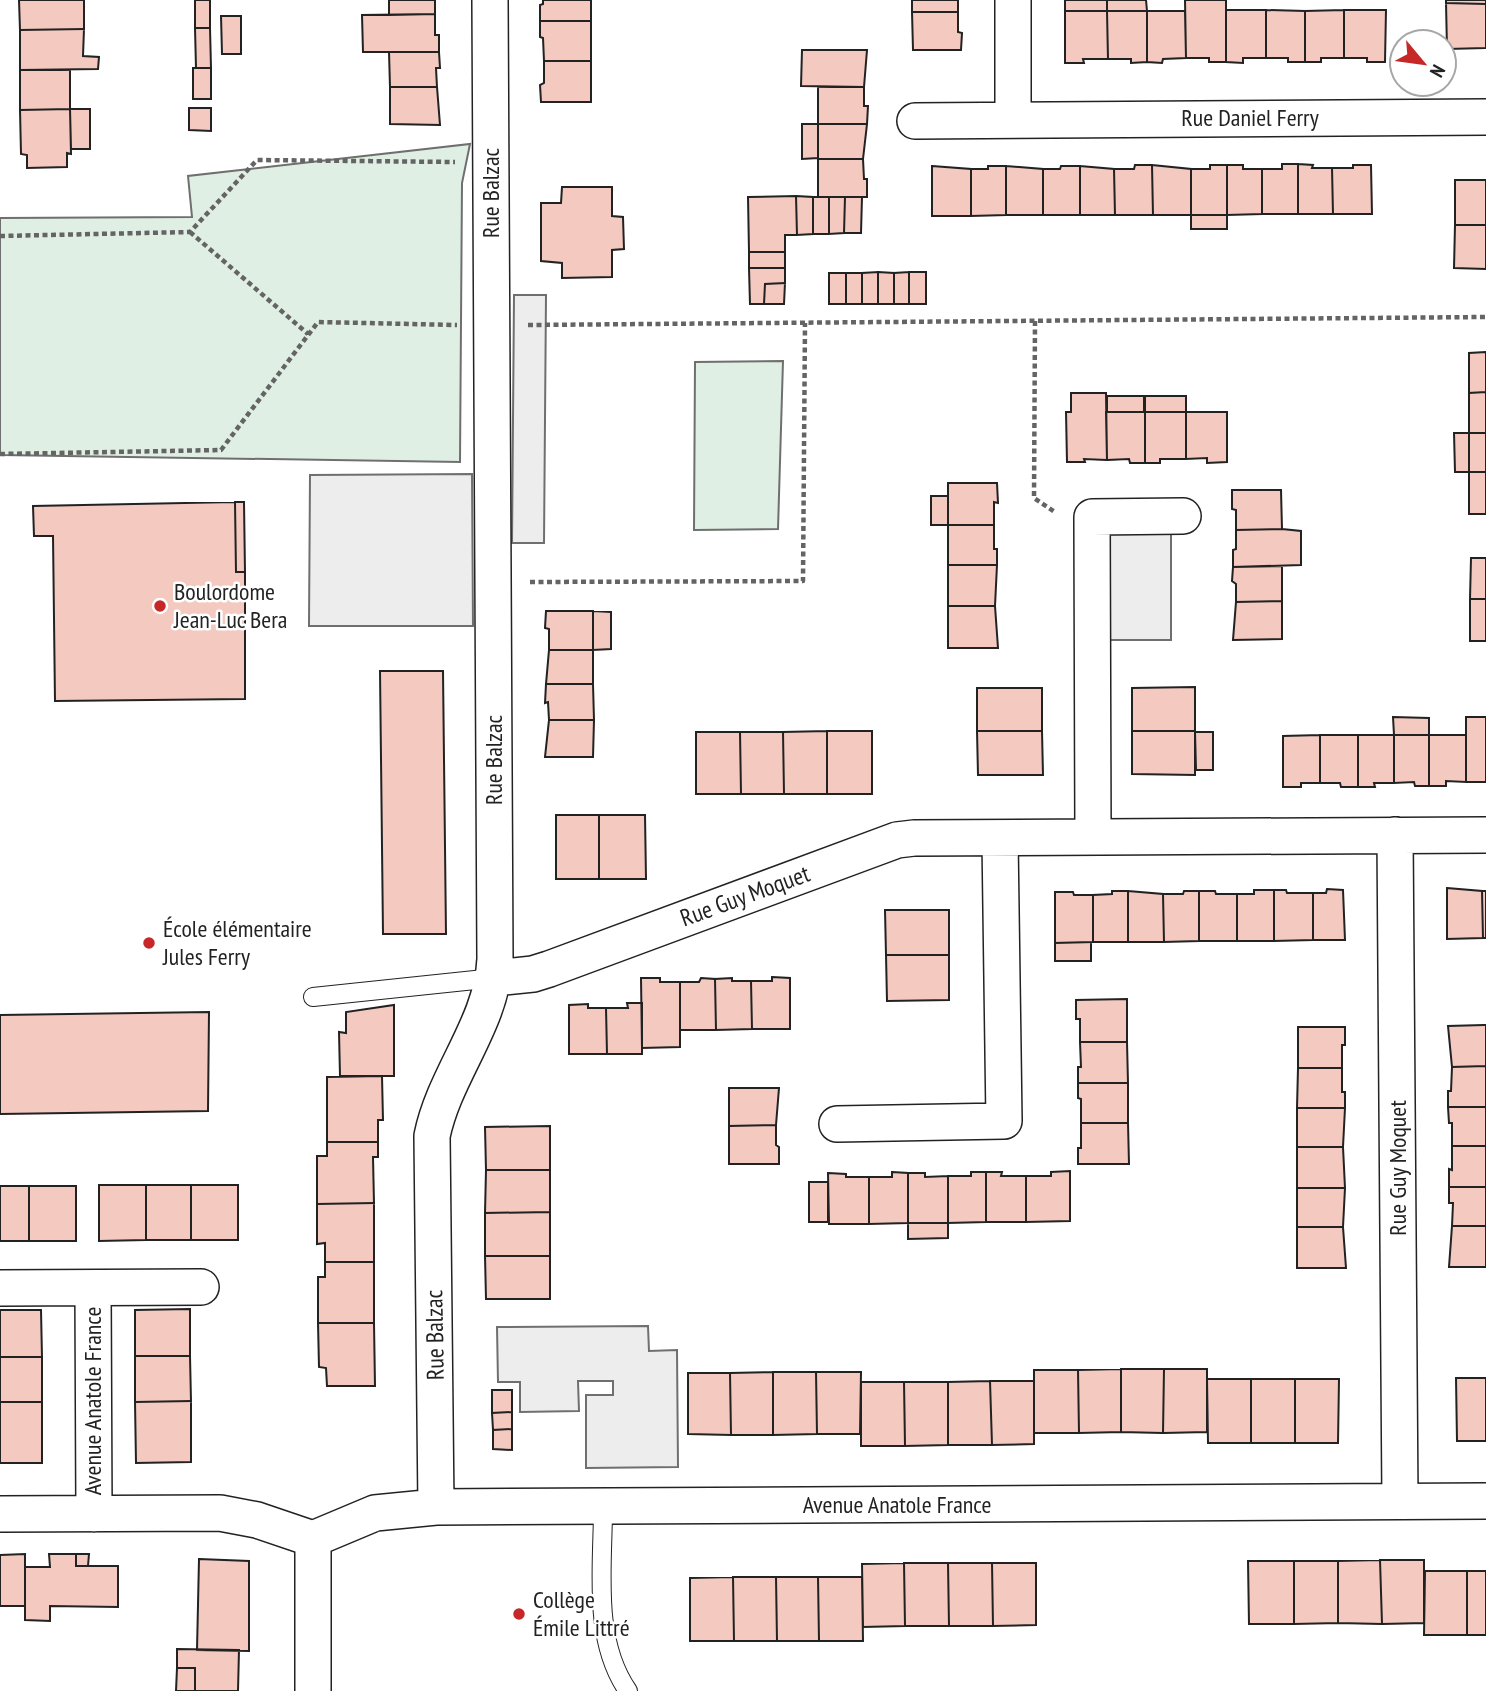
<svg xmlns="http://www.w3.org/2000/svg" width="1486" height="1691" font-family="'PT Sans Narrow',sans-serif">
	<rect width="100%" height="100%" fill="#fff"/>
	<!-- green -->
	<path fill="#e0efe3" stroke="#6f6f6f" stroke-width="2" d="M470,144L462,183L460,462L0,455V218L192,217L188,176Z
		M783,361L778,529L694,530L695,362Z"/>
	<!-- parking -->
	<path fill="#ededed" stroke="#6f6f6f" stroke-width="2" d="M514,295H546L544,543H512Z
		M472,474L473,626H309L310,475Z
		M1110,530H1171V640H1109Z
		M648,1326L649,1351L677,1350L678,1467L586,1468V1395H613V1381H578L579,1411L520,1412V1382H498L497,1327Z"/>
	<!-- building -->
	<path fill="#f3c9c0" stroke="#222" stroke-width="2" d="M19,0H84V29L20,30Z
		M195,0H210V28H195Z
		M389,0H435V14L389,15Z
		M543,0H591V21H540V5L543,4Z
		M912,0H958V12H912Z
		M1065,0H1107V11H1065Z
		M1107,0H1146L1147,11H1107Z
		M1185,0H1226V62H1209V58H1186Z
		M1446,0H1486V4L1446,3Z
		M1446,3L1486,4V48L1447,49Z
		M1226,10H1266V58H1243V63L1226,62Z
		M1266,10L1305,11V62H1288V58H1266Z
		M1344,10H1386L1385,62H1367V58H1344Z
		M1344,10V58H1321V62H1305V11Z
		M1065,11H1107L1108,59H1083L1084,63H1065Z
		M1107,11H1147V62L1131,63V59H1108Z
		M1147,11H1185L1186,58L1163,59L1162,63L1147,62Z
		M912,12H958V32L962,33L961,50H913Z
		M435,14V35H439V52H363L362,15Z
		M221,16H241V54H222Z
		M540,21H591V61H544L543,38L540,37Z
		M195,28H210L211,68H196Z
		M84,29L83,56L99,57L98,69L20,70V30Z
		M802,50H867L864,87L801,86Z
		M389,52H439L440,68H436L437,87H390Z
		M544,61H591V102H541L540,85L544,83Z
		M193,68H211V99H193Z
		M20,70H70V109L20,110Z
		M390,87H437L440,125L390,124Z
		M818,87H864V106H868L867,124H818Z
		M189,108H211V131L189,130Z
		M70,109H90V149H71Z
		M70,109L71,154L67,153V167L27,168V155L21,154L20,110Z
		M802,124H818V158L802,159Z
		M818,124H867L863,159H818Z
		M818,159H863L864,179H867V197H818Z
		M1282,164H1298V214H1262V169H1282Z
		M1298,164L1313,165L1312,168H1332L1333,214H1298Z
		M1135,165H1152L1153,215H1115L1114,169H1134Z
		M1152,165L1191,169V215H1153Z
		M1210,165H1227V215H1191V169H1210Z
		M1227,165H1243V169H1262V214L1227,215Z
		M1353,165H1371L1372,214H1333L1332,168H1353Z
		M932,166L971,169V216H932Z
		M988,166H1006V215L971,216V169H988Z
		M1006,166L1043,169V215H1006Z
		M1061,166H1080V215H1043V169H1060Z
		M1080,166L1114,169L1115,215H1080Z
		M1455,180H1486V225H1455Z
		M562,187H612V216L623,217L624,249L612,250V277L562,278V263L541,261V203H561Z
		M796,196L813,197V234L797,235Z
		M796,196L797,235H785V252H749L748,197Z
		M813,197H829V234H813Z
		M829,197H845L844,233L829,234Z
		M845,197H862L861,233H844Z
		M1191,215H1227V229H1191Z
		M1455,225H1486V269L1454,268Z
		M749,252H785V268H749Z
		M749,268H785V283L765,284L764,304H750Z
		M878,272V304H862V273Z
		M878,272L894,273V304H878Z
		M909,272H926V304H909Z
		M909,272V304H894V273Z
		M829,273H846V304H829Z
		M846,273H862V304H846Z
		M785,283L784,304H764L765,284Z
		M1486,352V392L1469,393V353Z
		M1486,392V433H1469V393Z
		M1071,393H1106L1107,460L1084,459L1085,462H1067L1066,412H1071Z
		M1107,396H1144V412H1107Z
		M1145,396H1186V412H1145Z
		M1106,412H1145V463H1130L1129,459L1107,460Z
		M1145,412H1186V459H1160V463H1145Z
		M1186,412H1227V462L1207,463V458L1186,459Z
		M1454,433H1469V472H1455Z
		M1469,433H1486V472H1469Z
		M1469,472H1486V514H1469Z
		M948,483H997L998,503L994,502V525H948Z
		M1232,490H1281L1282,529L1236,530V510L1232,509Z
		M931,496H948V525H931Z
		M235,502H244L245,572H236Z
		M235,502L236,572H245V699L55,701L53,536H34L33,506Z
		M948,525H994V549H997V565H948Z
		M1282,529L1301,531V565L1233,567V550L1236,549V530Z
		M1471,558H1486V599H1470Z
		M948,565H997L995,606H948Z
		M1282,566V601L1236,602V584L1232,581L1233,567Z
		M1470,599H1486V641H1470Z
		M1282,601V639L1233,640L1236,602Z
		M948,606H995L998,648H948Z
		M546,611H593V650H549V629L545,628Z
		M593,611L611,612V649L593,650Z
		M549,650H593V684H546Z
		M380,671H443L446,934H383Z
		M546,684H593L594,720H549L548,702L545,703Z
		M1195,687V731H1132V688Z
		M977,688H1042V731H977Z
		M1393,717L1429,718V735H1394Z
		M1466,717H1486V782H1466Z
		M549,720H594L593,757H545Z
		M827,731H872V794H827Z
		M827,731V794H784L783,732Z
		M977,731H1042L1043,775H978Z
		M1132,731H1195V775L1132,774Z
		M696,732H740L741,794H696Z
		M740,732H783L784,794H741Z
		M1195,732H1213V770H1196Z
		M1320,735V783H1301V787H1283V736Z
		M1320,735H1358V787H1341L1340,783H1320Z
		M1358,735H1394V783H1374L1375,787H1358Z
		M1394,735H1429V786H1415L1414,782L1394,783Z
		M1429,735H1466V782L1446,781V786H1429Z
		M556,815H599V879H556Z
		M599,815H645L646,879H599Z
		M1447,888L1482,891L1483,938L1447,939Z
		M1327,889L1343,890L1345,940H1313V893H1326Z
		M1254,890H1274V941H1237V894H1254Z
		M1274,890H1286L1287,893H1313V940L1274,941Z
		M1112,891H1128V942H1093V895L1112,894Z
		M1128,891L1163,894L1164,942H1128Z
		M1184,891H1199V941L1164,942L1163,894H1183Z
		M1199,891H1215L1216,894H1237V941H1199Z
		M1482,891H1486V938H1483Z
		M1055,892H1073L1074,895H1093V942L1055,943Z
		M885,910H949V955H886Z
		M1091,942V961H1055V943Z
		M886,955H949V1000L887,1001Z
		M772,977L790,978V1029H752L751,981H772Z
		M641,978H660V982H680V1047L642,1048Z
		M701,978L715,979L716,1030H680V982H699Z
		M732,978V981H751L752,1029L716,1030L715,979Z
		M1127,999V1042H1080V1019H1076V1000Z
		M627,1003H642V1054H607L606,1008H628Z
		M588,1004V1008H606L607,1054H569V1005Z
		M394,1005V1076H340L339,1032L346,1033V1012Z
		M209,1012L208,1111L0,1114V1015Z
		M1484,1025H1486V1066L1452,1067L1448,1026Z
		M1298,1027H1345V1045H1342V1068H1298Z
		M1080,1042H1127L1128,1083H1078V1067H1081Z
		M1486,1066V1107H1448V1091H1451L1452,1067Z
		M1298,1068H1342V1092H1345V1108H1297Z
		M382,1076L383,1120H378V1142H327V1077Z
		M1078,1083H1128V1123H1081V1099L1078,1098Z
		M729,1088H779L776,1125L729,1126Z
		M1448,1107H1486V1146H1452V1123H1449Z
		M1297,1108H1345L1343,1147H1297Z
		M1081,1123H1128L1129,1164H1078V1148H1081Z
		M776,1125V1145L779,1147V1164H729V1126Z
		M550,1126V1170H486L485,1127Z
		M327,1142H378V1157H373L374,1203L317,1204V1156H327Z
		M1452,1146H1486V1187H1449V1169L1452,1170Z
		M1297,1147H1343L1345,1188H1297Z
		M486,1170H550V1212L485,1213Z
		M1070,1171V1221L1026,1222V1176H1051V1172Z
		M892,1172L908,1173V1223L869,1224V1177H892Z
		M971,1172H986V1222L948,1223V1176H971Z
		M986,1172H1002L1001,1176H1026V1222H986Z
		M828,1173L846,1174V1177H869V1224H829Z
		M908,1173H925V1177L948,1176V1223H908Z
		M809,1182H828V1222H809Z
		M99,1185H146V1240L99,1241Z
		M146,1185H191V1240H146Z
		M191,1185H238V1240H191Z
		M0,1186H29V1241H0Z
		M29,1186H76V1241H29Z
		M1449,1187H1486V1226H1452L1453,1203H1449Z
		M1297,1188H1345L1343,1227H1297Z
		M374,1203V1262H325V1243L317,1244V1204Z
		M550,1212V1256H485V1213Z
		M908,1223H948V1238L908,1239Z
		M1452,1226H1486V1267H1449Z
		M1297,1227H1343L1346,1268H1297Z
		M485,1256H550V1299H486Z
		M325,1262H374V1323H318V1277H325Z
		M190,1309V1356H135V1310Z
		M0,1310H41L42,1357H0Z
		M318,1323H374L375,1386H327L326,1368L319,1367Z
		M135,1356H190L191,1401L135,1402Z
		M0,1357H42V1402H0Z
		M1121,1369V1432L1079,1433L1078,1370Z
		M1121,1369H1164L1163,1433L1121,1432Z
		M1164,1369H1207V1432L1163,1433Z
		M1034,1370H1078L1079,1433H1034Z
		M773,1372V1435H731L730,1373Z
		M773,1372H816L817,1434L773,1435Z
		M816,1372H861L860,1434H817Z
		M688,1373H730L731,1435L688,1434Z
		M1456,1378H1486V1441H1457Z
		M1207,1379H1251V1443H1208Z
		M1251,1379H1295V1443H1251Z
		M1295,1379H1339L1338,1443H1295Z
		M990,1381L992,1445H948V1382Z
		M990,1381H1034V1444L992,1445Z
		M861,1382H904L905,1446H861Z
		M904,1382H948V1445L905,1446Z
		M492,1390H512V1412L492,1413Z
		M191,1401V1462L136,1463L135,1402Z
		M0,1402H42V1463H0Z
		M512,1412V1429L493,1430L492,1413Z
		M512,1429V1450L493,1449V1430Z
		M25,1554V1606H0V1555Z
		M49,1554H76V1566H118V1607L50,1606V1621L25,1620V1567H50Z
		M76,1554H89L88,1566H76Z
		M199,1559L249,1561V1651L197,1650Z
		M1380,1560L1382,1624L1338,1623V1561Z
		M1380,1560H1424V1623L1382,1624Z
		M1248,1561H1294V1624H1249Z
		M1294,1561H1338V1623L1294,1624Z
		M904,1563H948L949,1626H905Z
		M904,1563L905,1626L863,1627L862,1564Z
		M948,1563H992L993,1626H949Z
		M992,1563H1036V1625L993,1626Z
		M1425,1571H1467V1635H1424Z
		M1467,1571H1486V1635H1467Z
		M733,1577H776L777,1641H734Z
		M733,1577L734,1641H690V1578Z
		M776,1577H818L819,1641H777Z
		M818,1577H862L863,1641H819Z
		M177,1649L239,1650L238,1691H195V1668H177Z
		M177,1668H195V1691H176Z"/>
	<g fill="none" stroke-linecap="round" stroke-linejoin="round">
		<!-- lane casing -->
		<g stroke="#222" stroke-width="20">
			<path id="lane" d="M313,997L494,978
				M603,1507C603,1568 592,1639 628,1691"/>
		</g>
		<!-- street casing -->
		<g stroke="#222" stroke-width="38">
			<path id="street" d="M1013,0V120
				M915,121L1486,117
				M1395,835L1400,1501
				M1093,837L1092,517L1183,516
				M494,978L533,974L549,969L897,840L914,838L1486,835
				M837,1124L1004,1121L1000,839
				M0,1288L201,1287
				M93,1288L94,1514
				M436,1507L432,1136C445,1073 492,1024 495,959L490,0
				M0,1514L220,1513L257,1520L313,1539L375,1513L436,1507L1486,1501
				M313,1539V1691"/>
		</g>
		<!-- path -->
		<path stroke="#646464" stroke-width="4.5" stroke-dasharray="5 3.5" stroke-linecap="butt" d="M190,232L308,334
			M0,236L190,232L257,160L455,162
			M1035,321L1034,498L1055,512
			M528,325L1486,317
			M0,454L221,450L318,322L457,325
			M530,582L803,581L805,323"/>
		<!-- lane -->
		<use href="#lane" stroke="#fff" stroke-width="18"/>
		<!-- street -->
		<use href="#street" stroke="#fff" stroke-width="35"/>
	</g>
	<!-- markers -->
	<g fill="#c62828" stroke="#fff" stroke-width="2.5">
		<circle cx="160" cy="606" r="7"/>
		<circle cx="149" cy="943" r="7"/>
		<circle cx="519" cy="1614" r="7"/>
	</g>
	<g text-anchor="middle" stroke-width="5" stroke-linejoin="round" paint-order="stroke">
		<!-- street labels -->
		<g font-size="24" fill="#222" stroke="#fff">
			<text x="1250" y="126">Rue Daniel Ferry</text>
			<text transform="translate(491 193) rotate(-90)" y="8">Rue Balzac</text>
			<text transform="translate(494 760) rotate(-90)" y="8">Rue Balzac</text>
			<text transform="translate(745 896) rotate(-20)" y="8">Rue Guy Moquet</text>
			<text transform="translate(1398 1168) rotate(-90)" y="8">Rue Guy Moquet</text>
			<text transform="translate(435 1335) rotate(-91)" y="8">Rue Balzac</text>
			<text transform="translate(93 1401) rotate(-90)" y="8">Avenue Anatole France</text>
			<text x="897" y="1513">Avenue Anatole France</text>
		</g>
		<!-- poi labels -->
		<g font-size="24" fill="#222" stroke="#fff" text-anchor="start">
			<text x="174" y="600">Boulordome<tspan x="174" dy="28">Jean-Luc Bera</tspan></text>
			<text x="163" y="937">École élémentaire<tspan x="163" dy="28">Jules Ferry</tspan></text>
			<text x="533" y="1608">Collège<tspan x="533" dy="28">Émile Littré</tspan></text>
		</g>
	</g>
	<!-- north arrow -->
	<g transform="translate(1423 63) rotate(119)"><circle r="33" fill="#ffffff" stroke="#a7a7a7" stroke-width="2"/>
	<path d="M0-5L12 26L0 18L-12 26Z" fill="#c62828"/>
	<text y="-10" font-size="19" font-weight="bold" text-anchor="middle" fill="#222222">N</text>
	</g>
</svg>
